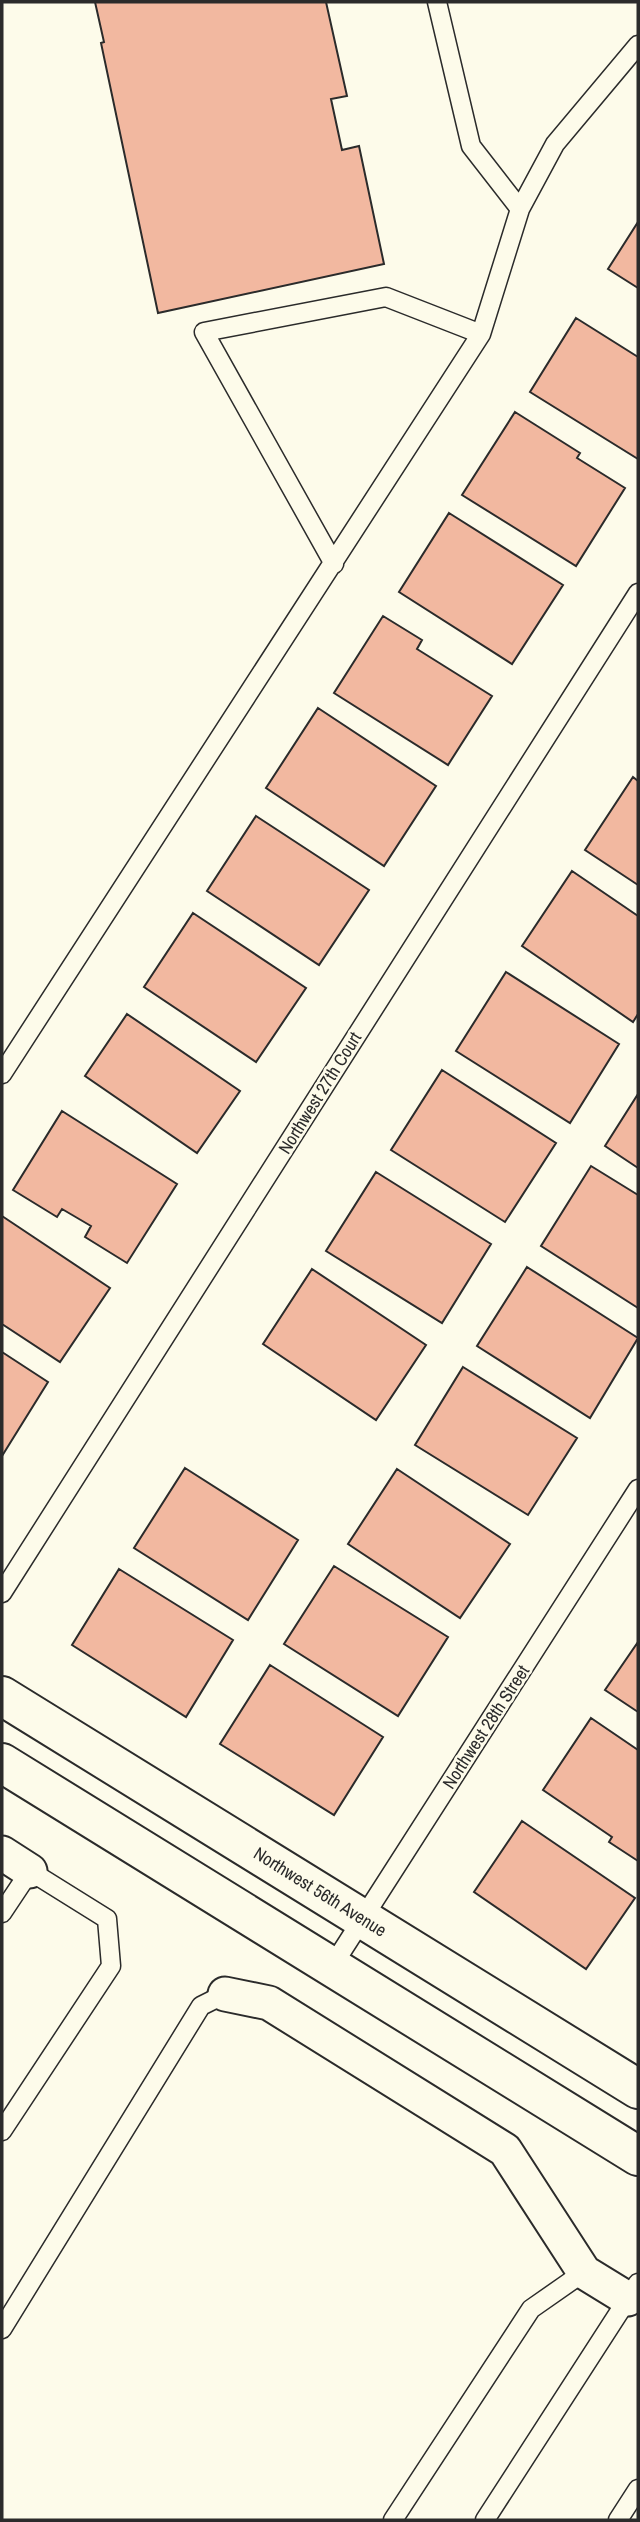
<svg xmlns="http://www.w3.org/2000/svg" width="640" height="2522" font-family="'Archivo Narrow',sans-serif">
	<rect width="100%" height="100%" fill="#fdfbea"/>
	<!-- building -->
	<path fill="#f2b8a0" stroke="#2b2b2b" stroke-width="2" d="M95,2H326L347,96L331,99L342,150L359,146L384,264L158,313L101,43L104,42Z
		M638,222V288L608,269Z
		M576,318L638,357V459L530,392Z
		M515,412L580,453L577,458L625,488L576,566L462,495Z
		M449,513L563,585L512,664L399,592Z
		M383,616L422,640L417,649L492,696L448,765L334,693Z
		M318,708L436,786L384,866L266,788Z
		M633,777L638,781V885L585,850Z
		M256,816L369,890L319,965L207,891Z
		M572,871L638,916V1014L633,1022L522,946Z
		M193,913L306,988L256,1062L144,987Z
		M506,972L619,1044L570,1123L456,1051Z
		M127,1014L240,1091L197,1153L85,1076Z
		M442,1070L556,1143L505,1222L391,1150Z
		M638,1094V1168L605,1146Z
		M62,1111L177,1184L127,1263L85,1237L91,1226L62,1209L57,1217L13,1190Z
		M591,1166L638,1195V1308L541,1246Z
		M376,1172L491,1244L442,1323L326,1251Z
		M2,1216L110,1288L60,1362L2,1324Z
		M527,1267L638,1338L590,1418L477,1346Z
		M312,1269L426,1345L376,1420L263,1344Z
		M2,1352L48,1382L2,1456Z
		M463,1367L577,1438L528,1515L415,1445Z
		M185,1468L298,1540L248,1620L134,1548Z
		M397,1469L510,1544L460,1618L348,1544Z
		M334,1566L448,1637L398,1716L284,1644Z
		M119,1569L233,1640L186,1717L72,1645Z
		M638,1642V1712L605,1690Z
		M270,1665L383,1737L334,1815L220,1744Z
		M591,1718L638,1750V1861L609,1842L612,1837L543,1790Z
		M522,1821L635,1898L586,1969L474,1892Z"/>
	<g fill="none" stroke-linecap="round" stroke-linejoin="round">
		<!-- service casing -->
		<g stroke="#2b2b2b" stroke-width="21">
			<path id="service" d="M437,2L471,146L520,209
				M334,564L204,332L386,297L481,334
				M2,1074L481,334L520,209L555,144L638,45
				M2,1593L638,593
				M2,1913L30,1871L107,1919L111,1966L2,2131
				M333,1965L638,1489
				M2,2329L201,2006L225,1994
				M393,2520L531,2309L584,2272
				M485,2520L638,2283
				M618,2520L638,2489"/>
		</g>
		<!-- minor casing -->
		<g stroke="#2b2b2b" stroke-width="37">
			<path id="minor" d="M2,1853L30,1871
				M225,1994L269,2003L505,2150L584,2272L628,2299"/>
		</g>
		<!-- tertiary casing -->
		<g stroke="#2b2b2b" stroke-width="42">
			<path id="tertiary" d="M2,1696L638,2089
				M2,1763L638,2156"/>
		</g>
		<!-- service -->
		<use href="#service" stroke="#fdfbea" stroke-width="18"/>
		<!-- minor -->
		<use href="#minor" stroke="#fdfbea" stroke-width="33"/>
		<!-- tertiary -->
		<use href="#tertiary" stroke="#fdfbea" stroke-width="38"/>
	</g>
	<g text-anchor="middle" stroke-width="5" stroke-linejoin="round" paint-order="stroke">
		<!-- street labels -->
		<g font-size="18" fill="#2b2b2b" stroke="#fdfbea">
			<text transform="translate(320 1093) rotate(-58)" y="6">Northwest 27th Court</text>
			<text transform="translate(486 1727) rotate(-57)" y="6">Northwest 28th Street</text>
			<text transform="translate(320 1892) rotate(32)" y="6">Northwest 56th Avenue</text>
		</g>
	</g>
	<!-- border -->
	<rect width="640" height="2522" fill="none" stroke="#2b2b2b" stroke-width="7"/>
</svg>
